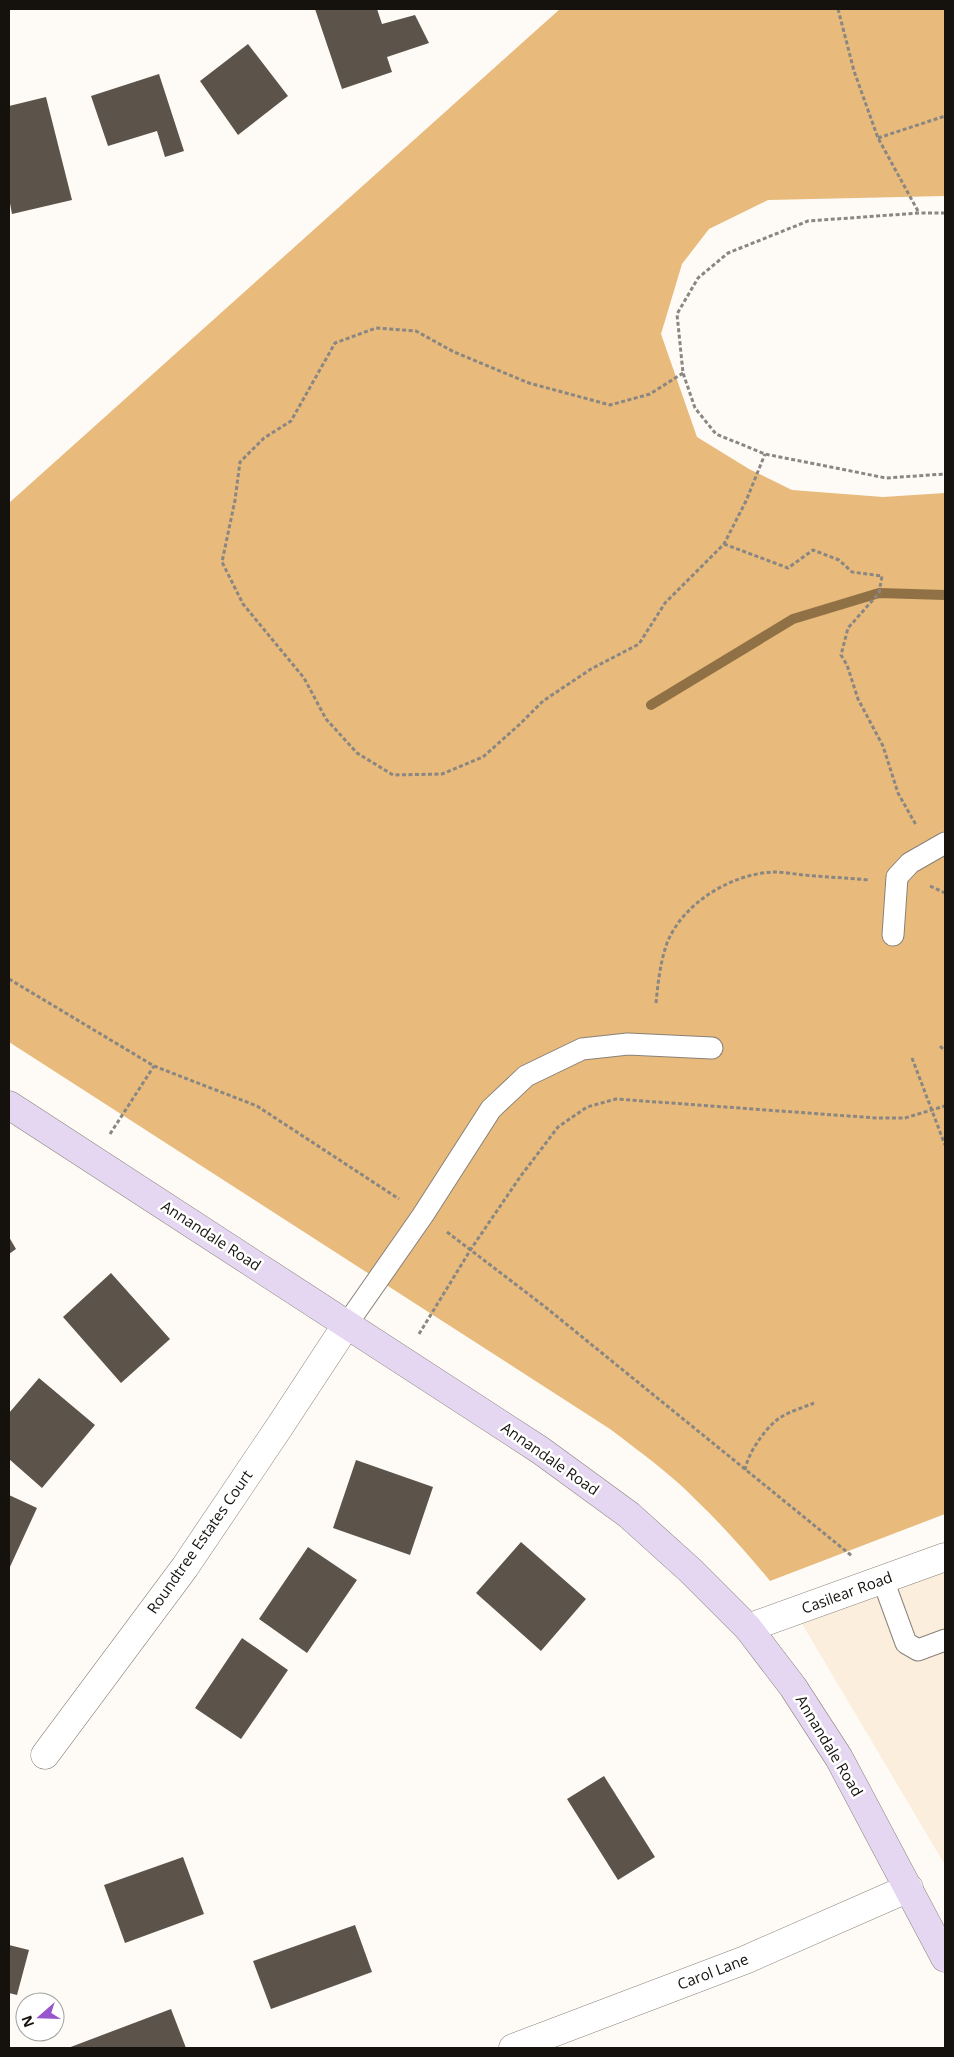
<svg xmlns="http://www.w3.org/2000/svg" width="954" height="2057" font-family="'Open Sans',sans-serif">
	<rect width="100%" height="100%" fill="#fefbf7"/>
	<!-- built -->
	<path fill="#fceedd" d="M945,1570V1865L801,1622Z"/>
	<!-- forest -->
	<path fill="#e8ba7c" d="M560,9H945V196L768,200L709,229L682,264L661,334L697,437L749,469L792,490L883,497L945,493V1514L770,1581C747,1553 723,1526 697,1501C671,1474 640,1452 610,1429L9,1042V503Z"/>
	<g fill="none" stroke-linecap="round" stroke-linejoin="round">
		<!-- stream -->
		<path stroke="#907045" stroke-width="10" d="M651,705L793,619L879,593L945,595"/>
	</g>
	<!-- building -->
	<path fill="#5c544b" d="M315,9H377L382,24L415,15L429,43L387,57L392,72L342,89Z
		M248,44L288,96L238,135L200,81Z
		M159,74L184,151L165,157L157,131L108,146L91,96Z
		M46,97L72,200L12,214L9,198V106Z
		M9,1237L16,1249L9,1254Z
		M111,1273L170,1339L121,1383L63,1317Z
		M39,1378L95,1425L42,1488L9,1459V1413Z
		M356,1460L433,1487L410,1555L333,1528Z
		M9,1495L37,1508L9,1569Z
		M521,1542L586,1599L541,1651L476,1593Z
		M308,1547L357,1580L307,1653L259,1619Z
		M242,1638L288,1670L241,1739L195,1708Z
		M604,1776L655,1857L618,1880L567,1799Z
		M183,1857L204,1914L125,1943L104,1885Z
		M355,1925L372,1972L271,2009L253,1961Z
		M9,1945L29,1950L17,1995L9,1993Z
		M171,2009L186,2048H68Z"/>
	<g fill="none" stroke-linecap="round" stroke-linejoin="round">
		<!-- lane casing -->
		<g stroke="#898178" stroke-width="23">
			<path id="lane" d="M893,935L897,877L910,863L945,843
				M347,1324L423,1215L491,1109L526,1076L582,1049L628,1044L712,1048
				M883,1580L906,1643L918,1650L945,1640"/>
		</g>
		<!-- street casing -->
		<g stroke="#898178" stroke-width="29">
			<path id="street" d="M748,1628L945,1557
				M45,1755L185,1567L280,1426L347,1324
				M513,2048L745,1960L909,1888"/>
		</g>
		<!-- secondary casing -->
		<g stroke="#898178" stroke-width="29">
			<path id="secondary" d="M9,1105L540,1450L629,1515L691,1571L748,1628L793,1687L839,1758L945,1958"/>
		</g>
		<!-- path -->
		<path stroke="#8a8783" stroke-width="3" stroke-dasharray="4 2.5" stroke-linecap="butt" d="M838,9L854,71L878,138L919,213
			M878,138L945,116
			M945,213H919L808,221L728,253L698,278L677,314L683,373L695,408L716,434L765,454L886,478L945,474
			M683,373L650,394L610,405L529,383L454,352L416,331L376,328L335,343L291,421L264,438L240,462L235,500L222,562L243,604L304,678L326,719L357,753L393,775L442,774L483,757L520,724L543,701L591,669L639,644L665,603L724,544L746,501L765,454
			M724,544L788,568L813,550L839,560L852,572L882,576L879,593L848,628L841,655L847,665L858,699L883,746L898,793L916,825
			M930,886L945,893
			M9,979L154,1066L257,1106L399,1199
			M656,1003C658,983 660,963 667,943C683,903 731,874 773,872C783,872 794,874 804,875C826,877 847,878 869,880
			M940,1046L945,1051
			M912,1058L945,1145
			M110,1134L154,1066
			M447,1232L544,1306L852,1556
			M419,1334L471,1249L520,1177L558,1127L587,1107L616,1099L876,1118H905L945,1106
			M745,1470C748,1453 764,1430 778,1419C788,1412 802,1408 814,1403"/>
		<!-- lane -->
		<use href="#lane" stroke="#fff" stroke-width="21"/>
		<!-- street -->
		<use href="#street" stroke="#fff" stroke-width="28"/>
		<!-- secondary -->
		<use href="#secondary" stroke="#e5d7f2" stroke-width="28"/>
	</g>
	<g text-anchor="middle" stroke-width="5" stroke-linejoin="round" paint-order="stroke">
		<!-- street labels -->
		<g font-size="15" fill="#15120e" stroke="#fff">
			<text transform="translate(211 1236) rotate(33)" y="5">Annandale Road</text>
			<text transform="translate(550 1459) rotate(35)" y="5">Annandale Road</text>
			<text transform="translate(200 1542) rotate(-55)" y="5">Roundtree Estates Court</text>
			<text transform="translate(847 1593) rotate(-20)" y="5">Casilear Road</text>
			<text transform="translate(829 1746) rotate(59)" y="5">Annandale Road</text>
			<text transform="translate(713 1972) rotate(-21)" y="5">Carol Lane</text>
		</g>
	</g>
	<!-- border -->
	<rect width="954" height="2057" fill="none" stroke="#15120e" stroke-width="20"/>
	<!-- north arrow -->
	<g transform="translate(40 2017) rotate(250)"><circle r="24" fill="#ffffff" stroke="#a1a09f"/>
	<path d="M0-4L9 19L0 12L-9 19Z" fill="#9856cc"/>
	<text y="-8" font-size="14" font-weight="bold" text-anchor="middle" fill="#15120e">N</text>
	</g>
</svg>
